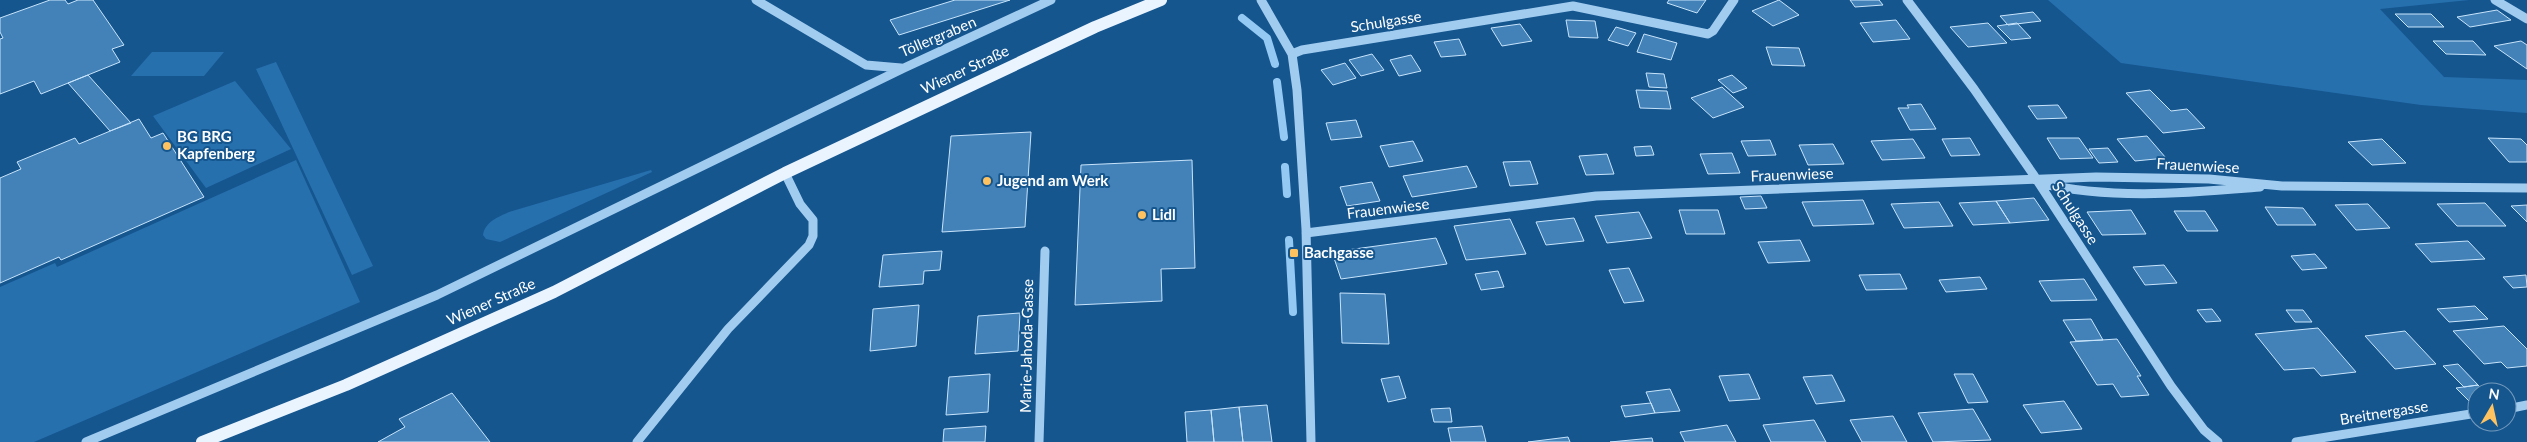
<svg xmlns="http://www.w3.org/2000/svg" width="2527" height="442" font-family="Lato,sans-serif">
	<rect width="100%" height="100%" fill="#15568f"/>
	<!-- green -->
	<path fill="#2770ae" d="M2048,0H2469L2380,9L2444,77L2527,80V113L2421,105L2121,63Z
		M152,52H224L204,76H131Z
		M276,62L373,266L352,275L256,69Z
		M235,81L291,149L206,188L153,116Z
		M296,160L360,302L34,442H0V287L55,263L57,267Z
		M651,170L652,172L500,242L486,239L483,235C485,222 498,217 509,212Z"/>
	<g fill="none" stroke-linecap="round" stroke-linejoin="round">
		<!-- stream -->
		<path stroke="#93c9f3" stroke-width="8" d="M1242,18L1267,38L1275,64
			M1277,82L1284,137
			M1285,167L1287,194
			M1289,240L1293,312"/>
	</g>
	<!-- building -->
	<path fill="#4282b9" stroke="#c8e4fb" d="M50,0H65L68,4L78,0H93L124,45L112,49L120,62L41,94L34,81L0,94V39L3,38L0,32V18Z
		M955,0H1010L899,35L890,20Z
		M1669,0H1706L1697,13L1667,3Z
		M1779,0L1799,15L1773,26L1752,11Z
		M1850,0H1879L1883,5L1855,7Z
		M2497,10L2511,20L2470,27L2457,17Z
		M2033,12L2041,21L2008,25L2000,16Z
		M2395,14H2431L2444,27H2408Z
		M1566,20L1595,21L1598,38L1569,37Z
		M1896,20L1910,39L1873,42L1860,23Z
		M1988,23L2007,43L1968,47L1950,27Z
		M2017,23L2031,38L2011,40L1997,26Z
		M1520,24L1532,41L1502,46L1491,28Z
		M1616,27L1636,33L1628,46L1608,40Z
		M1644,34L1677,43L1671,60L1637,52Z
		M1459,39L1466,55L1441,57L1434,42Z
		M2433,41H2473L2486,55L2446,54Z
		M2521,41L2527,45V69L2494,46Z
		M1766,47L1799,48L1805,66L1772,65Z
		M1372,54L1384,70L1361,76L1349,60Z
		M1411,55L1421,71L1399,76L1390,60Z
		M1345,63L1356,78L1333,85L1321,70Z
		M1646,73L1664,74L1667,88L1649,87Z
		M88,75L131,123L110,131L68,83Z
		M1732,75L1747,88L1733,93L1718,80Z
		M1722,87L1744,107L1713,118L1691,98Z
		M1636,90L1667,91L1671,109L1640,108Z
		M2150,90L2171,111L2187,109L2205,128L2163,133L2126,93Z
		M1921,104L1936,129L1910,130L1898,108H1909L1907,105Z
		M2058,105L2067,118L2037,119L2028,106Z
		M139,119L151,138L163,133L204,197L61,260L59,257L0,283V178L21,169L17,162L75,138L79,144Z
		M1356,120L1362,137L1331,140L1326,123Z
		M1031,132L1025,227L942,232L951,136Z
		M2147,136L2166,158L2135,161L2117,139Z
		M1970,138L1980,155L1951,156L1942,139Z
		M2047,138H2079L2093,158L2060,159Z
		M2488,138L2521,139L2527,145V162H2509Z
		M1913,139L1925,158L1882,160L1871,141Z
		M2382,139L2406,163L2372,165L2348,142Z
		M1770,140L1776,155L1748,156L1741,141Z
		M1413,141L1423,161L1389,167L1380,146Z
		M1833,144L1844,164L1808,165L1799,145Z
		M1651,146L1654,155L1636,156L1634,147Z
		M2108,148L2118,162L2099,163L2089,149Z
		M1732,153L1740,173L1708,174L1700,154Z
		M1607,154L1614,174L1586,175L1579,156Z
		M1192,160L1195,268L1161,269L1162,301L1075,305L1081,165Z
		M1530,161L1538,184L1510,186L1503,162Z
		M1467,166L1477,187L1412,197L1403,176Z
		M1372,182L1380,201L1347,206L1340,187Z
		M1761,196L1767,208L1745,209L1740,197Z
		M2034,198L2049,220L2010,223L1996,201Z
		M1863,200L1874,224L1813,226L1802,202Z
		M1996,201L2010,223L1973,225L1959,203Z
		M1939,202L1953,226L1904,228L1891,204Z
		M2485,203L2506,226H2457L2437,204Z
		M2368,204L2390,228L2356,230L2335,205Z
		M2527,205V222L2511,206Z
		M2265,207L2303,208L2316,225H2277Z
		M1679,210H1718L1725,234H1686Z
		M2131,210L2146,234L2102,235L2087,212Z
		M2174,211H2205L2218,231H2187Z
		M1639,212L1652,238L1607,243L1595,216Z
		M1574,218L1584,241L1546,245L1536,222Z
		M1510,219L1526,254L1466,260L1454,226Z
		M1436,238L1447,264L1341,279L1332,252Z
		M1800,240L1810,261L1768,263L1758,242Z
		M2468,241L2485,259L2431,262L2415,244Z
		M942,251L940,270L924,271L923,284L879,287L883,255Z
		M2315,254L2327,268L2302,270L2291,256Z
		M2164,265L2177,283L2145,285L2133,267Z
		M1629,268L1644,301L1624,303L1609,270Z
		M1498,271L1504,287L1481,290L1475,274Z
		M1900,274L1907,289L1866,290L1859,275Z
		M2526,275L2527,287L2513,288L2503,277Z
		M1980,277L1987,289L1946,292L1939,280Z
		M2084,279L2097,300L2051,301L2039,281Z
		M1340,293L1385,294L1389,344L1342,343Z
		M919,305L916,346L870,351L873,309Z
		M2475,306L2488,319L2449,322L2437,309Z
		M2212,309L2221,321L2206,322L2197,310Z
		M2286,310H2303L2312,322H2295Z
		M1020,313L1018,351L975,354L978,316Z
		M2091,319L2103,340L2076,341L2063,320Z
		M2504,326L2527,349V366L2507,368L2501,362L2484,364L2453,331Z
		M2318,328L2356,372L2321,376L2314,368L2284,370L2255,334Z
		M2405,331L2436,364L2395,369L2365,336Z
		M2117,339L2141,376H2137L2149,395L2121,397L2113,384L2097,385L2070,342Z
		M2458,364L2478,385L2464,387L2443,366Z
		M990,374L988,412L946,415L949,377Z
		M1749,374L1760,399L1729,401L1719,376Z
		M1954,374H1973L1988,402L1968,403Z
		M1832,375L1845,401L1816,404L1803,377Z
		M1399,376L1406,398L1388,402L1381,379Z
		M2478,385L2485,392H2477V404H2472L2456,388Z
		M1670,389L1680,411L1655,413L1646,392Z
		M452,393L490,442H378L405,427L399,419Z
		M2064,401L2082,429L2041,433L2023,405Z
		M1651,403L1655,413L1625,417L1621,406Z
		M1267,405L1272,442H1243L1239,407Z
		M1239,407L1243,442H1214L1211,410Z
		M1450,408L1452,422H1434L1431,409Z
		M1973,409L1991,440L1933,442L1918,413Z
		M1211,410L1214,442H1187L1185,412Z
		M1893,416L1907,442H1862L1850,420Z
		M1814,420L1826,442H1771L1763,425Z
		M1727,425L1736,442H1685L1680,432Z
		M986,426L985,442H943L944,429Z
		M1482,426L1486,442H1451L1448,428Z
		M1568,437L1570,442H1528Z
		M1652,438L1653,442H1610Z"/>
	<g fill="none" stroke-linecap="round" stroke-linejoin="round">
		<!-- minor -->
		<path stroke="#a1ccf0" stroke-width="9" d="M756,0L866,65L901,68
			M1261,0L1292,54L1297,90L1306,229L1311,442
			M1907,0L1974,89L2033,174L2171,386L2204,430L2218,442
			M2495,0L2527,19
			M1292,54L1302,50L1573,6L1708,34L1713,31L1734,0
			M2039,183C2112,200 2186,193 2260,187
			M1306,233L1596,196L2096,177L2209,179L2282,186L2527,188
			M2507,409L2527,405
			M86,442L437,295L904,68L1051,0
			M637,442L728,329L809,245L813,236V220L800,204L785,173
			M1039,442L1045,251
			M2296,442L2477,413"/>
		<!-- major -->
		<path stroke="#eaf4ff" stroke-width="12" d="M202,442L346,385L554,292L785,173L1095,27L1161,0"/>
	</g>
	<!-- markers -->
	<g fill="#ffc260" stroke="#15568f" stroke-width="2">
		<circle cx="167" cy="146" r="5"/>
		<circle cx="987" cy="181" r="5"/>
		<circle cx="1142" cy="215" r="5"/>
		<rect x="1289" y="248" width="10" height="10" rx="2.5"/>
	</g>
	<g text-anchor="middle" stroke-width="4" stroke-linejoin="round" paint-order="stroke">
		<!-- street labels -->
		<g font-size="15" fill="#fff" stroke="#15568f">
			<text transform="translate(1386 22) rotate(-9)" y="5">Schulgasse</text>
			<text transform="translate(938 37) rotate(-23)" y="5">Töllergraben</text>
			<text transform="translate(965 70) rotate(-25)" y="5">Wiener Straße</text>
			<text transform="translate(2198 166) rotate(3)" y="5">Frauenwiese</text>
			<text transform="translate(1792 175) rotate(-2)" y="5">Frauenwiese</text>
			<text transform="translate(1388 209) rotate(-7)" y="5">Frauenwiese</text>
			<text transform="translate(2075 213) rotate(57)" y="5">Schulgasse</text>
			<text transform="translate(491 302) rotate(-24)" y="5">Wiener Straße</text>
			<text transform="translate(1027 346) rotate(-89)" y="5">Marie-Jahoda-Gasse</text>
			<text transform="translate(2384 413) rotate(-9)" y="5">Breitnergasse</text>
		</g>
		<!-- poi labels -->
		<g font-size="15" font-weight="bold" fill="#fff" stroke="#15568f" text-anchor="start">
			<text x="177" y="142">BG BRG<tspan x="177" dy="17">Kapfenberg</tspan></text>
			<text x="997" y="186">Jugend am Werk</text>
			<text x="1152" y="220">Lidl</text>
			<text x="1304" y="258">Bachgasse</text>
		</g>
	</g>
	<!-- north arrow -->
	<g transform="translate(2492 407) rotate(9)"><circle r="24" fill="#15568f" stroke="#739abc"/>
	<path d="M0-4L9 19L0 12L-9 19Z" fill="#ffc260"/>
	<text y="-8" font-size="14" font-weight="bold" text-anchor="middle" fill="#ffffff">N</text>
	</g>
</svg>
